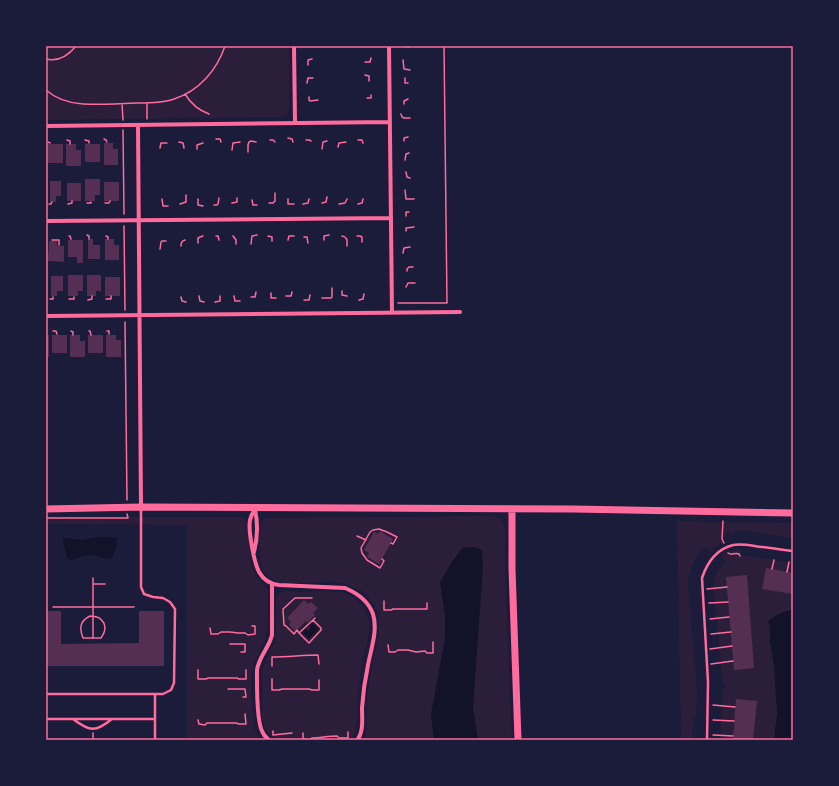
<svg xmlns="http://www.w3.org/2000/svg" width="839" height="786" font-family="'Noto Serif',serif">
	<rect width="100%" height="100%" fill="#1b1b3a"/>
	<!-- green -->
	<path fill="#2a1e3b" d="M46,46H289V108C288,114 286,115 280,117L46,120Z
		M492,516C501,517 503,521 505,530L506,591L512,740H363L366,735L367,700L371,669L379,633V619L378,613L373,603L367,596L360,590L345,584L337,582L285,583C276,582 268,578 263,571C261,567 260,563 260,559C259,552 259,530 261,524C262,520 264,519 267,518Z
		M46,517H242L247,521L250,557L252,568L259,580L266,586L268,592V621L266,639L254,662L252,670L251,678L253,724L255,731L262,740H187V525L46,524Z
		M677,521L722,522L721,539L723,543L715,547L710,552L705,547C695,557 690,569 688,583L697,690L696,717H693L692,740H681Z
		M724,522L793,523V538L747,531L733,532L734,536L728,532L723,539Z
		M740,548L742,556H750L793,563V740H720L723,688L725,687V684H723L713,584C715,575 718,569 725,563L721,556L725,553Z
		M287,591C304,593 320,590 337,592C356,593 369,610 370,628C368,640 364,652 362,664C358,687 357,710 356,732L354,736L350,740H279L271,735L266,731L262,718V677L263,668L266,660L275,641L276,600C277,593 280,592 287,591Z"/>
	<!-- water -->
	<path fill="#12122b" d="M99,537H116C118,545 115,551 112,558C106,559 103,558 98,556C90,554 79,556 72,561L67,558L63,539L66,538L82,540Z
		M474,547L482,550L483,566L473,707L478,740H434L431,714L445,638V616L440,582L452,562L462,548Z
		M793,610V740H774L777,713L774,666L770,641V626L768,621C776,615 783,611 793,610Z
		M312,622L319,629L309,639L302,632L305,629L308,631L311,628L309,625Z"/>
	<!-- building -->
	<path fill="#542f53" d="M104,143H113V149H118V165H104Z
		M48,144H63V163H48Z
		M66,144H76V150H81V166H66Z
		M85,144H100V162H85Z
		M85,179H100V195H95V201H85Z
		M50,181H61V196H56V202H50Z
		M104,182H119V201H104Z
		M67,183H81V201H67Z
		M88,239H93V245H100V259H88Z
		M105,239H114V245H119V260H105Z
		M68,240H83V263H77V257H68Z
		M49,241H57V246H64V262L48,261Z
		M68,275H83V291H78V296H68Z
		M87,275H101V291H96V296H87Z
		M51,276H63V291H57V296H51Z
		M105,277H120V296H105Z
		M46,335H49V357H46Z
		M52,335H67V353H52Z
		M70,335H80V341H85V357H70Z
		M88,335H103V353H88Z
		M106,335H116V340H121V357H106Z
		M380,531L393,539L379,564L367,557L369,553L364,550L374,532L378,534Z
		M766,568L793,573V594L762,589Z
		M747,575L754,668L734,670L726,577Z
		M304,600L308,604L311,602L318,608L313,613L315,615L308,622L306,621L298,629H297L295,631L289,625L291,622L287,618Z
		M46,611H61V644L139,643V611H164V666H46Z
		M736,699L757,701L753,740H733Z"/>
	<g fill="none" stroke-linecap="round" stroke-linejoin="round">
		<!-- path -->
		<path stroke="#ff6b9d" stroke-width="1.5" d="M402,46L409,47
			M46,59C59,62 68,56 76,46
			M403,60L404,69L410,70
			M365,62H370L371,58
			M308,65V60L312,59
			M365,75L369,76V81
			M405,78V83H408
			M307,83L308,78H313
			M46,90C56,99 69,103 83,104C101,105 119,104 138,103C150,103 163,103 174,99C199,91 217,70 225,46
			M185,94C191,104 198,110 209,114
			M309,97V100L310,101L318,100
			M367,98H371V95
			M147,103V119
			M122,104L123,120
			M404,104V101L408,99
			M401,114L402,117L404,118H410
			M123,130L124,214
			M288,138L292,139L293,142
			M104,139L106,140L107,142
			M216,139H220L221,142
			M67,140L70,141V144
			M85,140L89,141V143
			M270,140H273L275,142
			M306,140H309L311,141
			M358,140H362L363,143
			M404,141V138L408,137
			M48,142L50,143
			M179,142L183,143L184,148
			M338,147L339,143L346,142
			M160,148L161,143H167
			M197,149V145L203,143
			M322,149L323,142L327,141
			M232,150L233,143L240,142
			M248,152V145L249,142L251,141L256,142
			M405,160L406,154L409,153
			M406,172L407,177L410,178
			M405,190L406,199H414
			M162,199L163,206H168
			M198,199V205L203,206
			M288,199V204H294
			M252,200L253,205H257
			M87,203H91V202
			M105,203H109L110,201
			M232,203L237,202V198
			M269,203H273L275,201V193
			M322,203L326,202L327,197
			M49,204H51L52,202
			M68,204L72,203V201
			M180,204L186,202V195
			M303,204L308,203L309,199
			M339,204L345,203L347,199
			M358,204L362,203L363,199
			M214,205H217L218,204L219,198
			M406,216V212H409
			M124,226L125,310
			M406,231V228L414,227
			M87,235L89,236V239
			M69,236H70L71,239
			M106,236L108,237V239
			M216,236H218L219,240
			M233,236L236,240V244
			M268,236L272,237V241
			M342,236C348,237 347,241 347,246
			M357,236H360L362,237V242
			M304,237H307L308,243
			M52,240H59V245
			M288,240L289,236H294
			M324,240V236L329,235
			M198,243V238L200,237L203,236
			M251,244L252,236L257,235
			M181,246C181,242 182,241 185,240
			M160,249L161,242L162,241H166
			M403,253L404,248L410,247
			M407,271V269L409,267H413
			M406,287L408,283H415
			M342,291V295L347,296
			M271,293V298H276
			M199,296L200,301L204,302
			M234,296L235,301H240
			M286,296H291L292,292
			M181,297L182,301L186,302
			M251,297H255L256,292
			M322,298H331L332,297V288
			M50,299H53V297
			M69,299H74V297
			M106,299H111V296
			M88,300L92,299V296
			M304,300H309L310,295
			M359,300L363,299L364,294
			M215,302L220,301V296
			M398,303H447L444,46
			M125,322L127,500
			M53,331H56L57,334
			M71,331L73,332V335
			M89,331H90L91,335
			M107,331H109V334
			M46,518H128L127,514
			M723,521L722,539L724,543
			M357,536L366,540
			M728,553C732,556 735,552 739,554L740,556
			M382,559L384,561L380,568L367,560L362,553L361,548L370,532L373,530L379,529L387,532L397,537L393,544L391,543
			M772,569L774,560
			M787,572L789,562
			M93,584H105
			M707,589L727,587
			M384,601V610H391L393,609H427V603
			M709,603L728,602
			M53,607H134
			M90,616C104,616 109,627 101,638H83C79,628 80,621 90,616Z
			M710,619L729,617
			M313,620L321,628V630L309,643L299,633L313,620L315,618
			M210,628L211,634H218L221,632H230L238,633H245L248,635L255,634V626H252
			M299,633L297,630L294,634L286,626L284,625L283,609L295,598H312
			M711,634L731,632
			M93,638V578
			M230,644H245V652H241
			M388,645L389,652H395L398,650H408L416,652L425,651L427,653H433V642
			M710,649L732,646
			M711,664L733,661
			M272,666V657C288,657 303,655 318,655L319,664
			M198,670V679H206L208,678H237L239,679H246V670
			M272,679V690H279L282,689H309L312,690H319V680
			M228,689H245L246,697H243
			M713,705L735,707
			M198,720L199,724L205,725L207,723H236L239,724H246L245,714
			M713,720L734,721
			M273,731V735L292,733
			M93,733V740
			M303,733V739L310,740L312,738C320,738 328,736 337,736L339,738H348V732
			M713,735L733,736"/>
		<!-- service -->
		<path stroke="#ff6b9d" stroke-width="2.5" d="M46,694H163L171,690L174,683L175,609L170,602L163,598L153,597L144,594L141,587V508
			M155,694V740
			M46,719H155
			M73,719C90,732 96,732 112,719
			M707,740L708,682L702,578C707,563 717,549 733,545C742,543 753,546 762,547C772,548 783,550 793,551"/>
		<!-- minor -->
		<path stroke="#ff6b9d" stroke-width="4" d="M294,46L295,122
			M389,46L392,313
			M138,125L141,507
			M46,126L390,122
			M46,221L391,218
			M46,316L460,312
			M255,509C253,512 251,516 250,520C248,531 254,562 259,572C263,579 270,584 279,585L345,588C357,593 368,600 373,614C378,630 371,649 368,665C365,679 363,693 362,708C362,718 364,732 357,740
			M254,552C258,537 258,524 255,509
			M269,740C267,738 264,736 263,733C256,723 257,683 257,670C259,656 269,648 272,635V584"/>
		<!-- secondary -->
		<path stroke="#ff6b9d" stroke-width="7" d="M46,509L141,507L573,509L793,513
			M512,509V569L518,740"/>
	</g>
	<!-- border -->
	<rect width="839" height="786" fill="none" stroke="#1b1b3a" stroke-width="94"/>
	<rect x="47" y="47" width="745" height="692" fill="none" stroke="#ff6b9d" stroke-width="1.5"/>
</svg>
